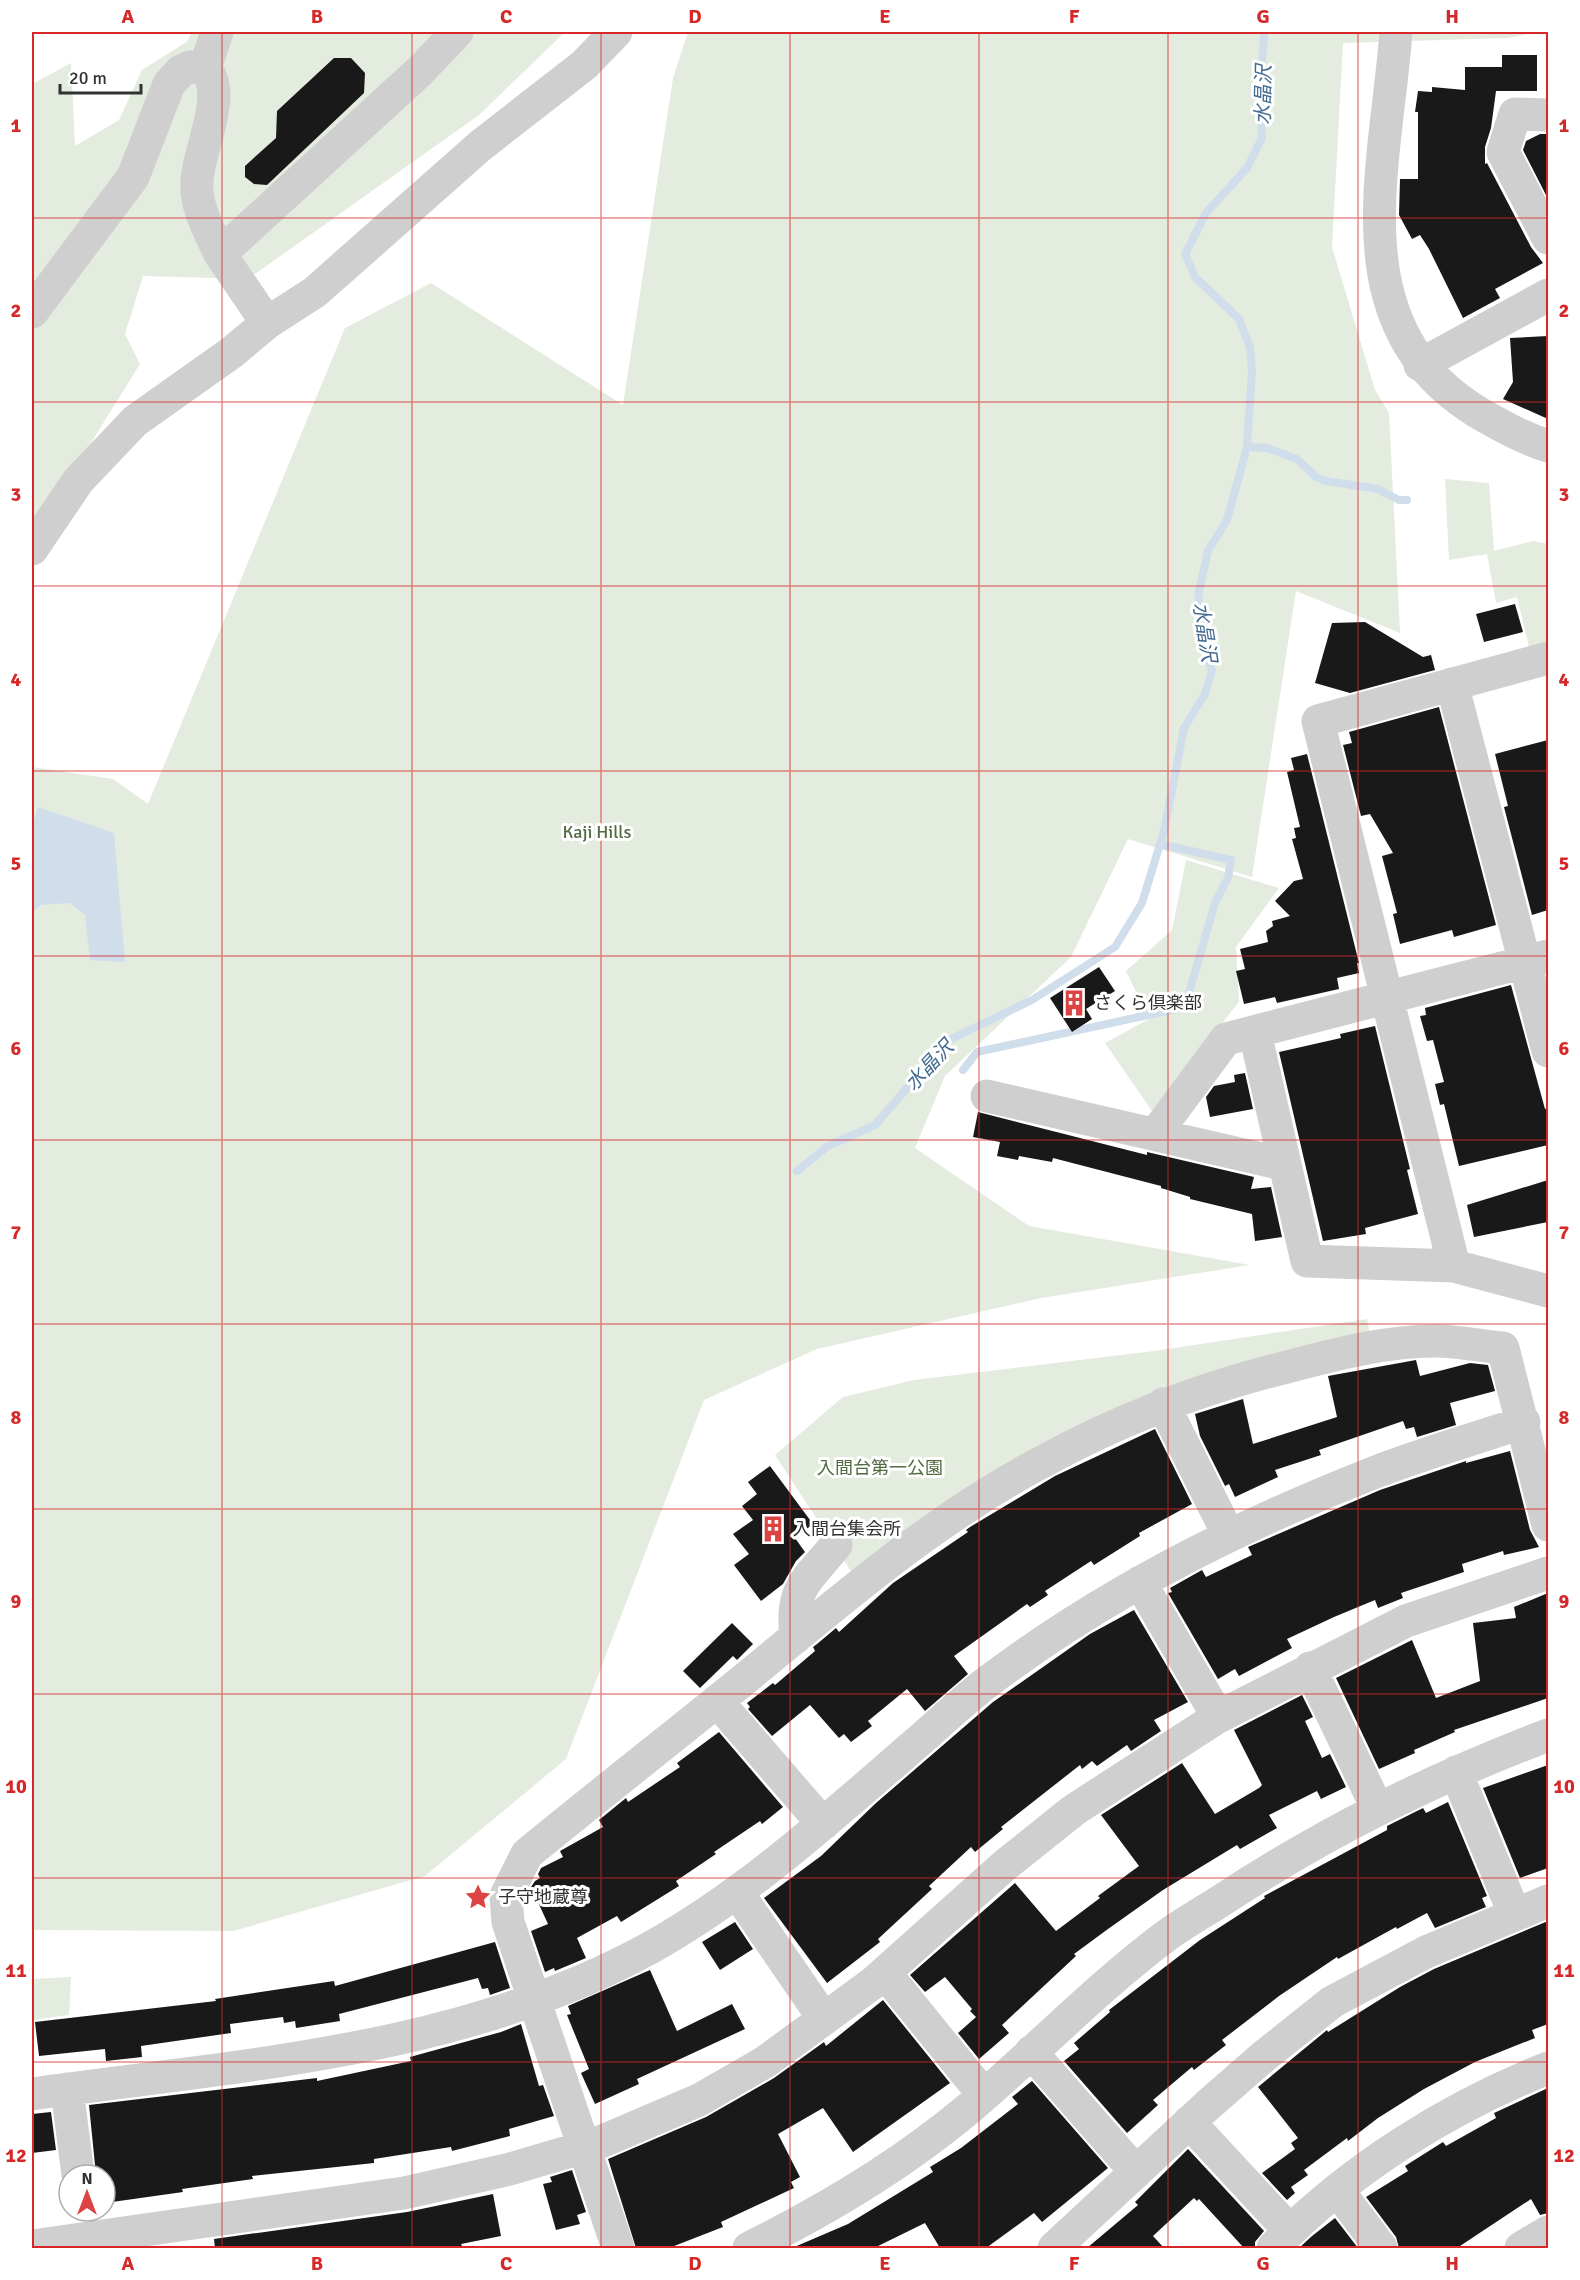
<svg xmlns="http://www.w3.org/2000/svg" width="1580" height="2280" font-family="Signika,'Noto Sans JP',sans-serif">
	<rect width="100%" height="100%" fill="#fff"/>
	<!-- green -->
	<path fill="#e4ebdf" d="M191,32H565L479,115L248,279L143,276L125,334L140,364L32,538V84L71,63L75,146L119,120L142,70L188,41Z
		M688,32H1539L1507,38L1343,43L1332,247L1375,390L1389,413L1400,633L1296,591L1252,877L1128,839L1071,957L945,1076L915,1148L1029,1226L1250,1265L1041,1298L817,1349L704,1400L566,1759L425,1876L233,1931L32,1930V767L113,779L148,804L345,328L431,283L623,405L673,78Z
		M1445,479L1489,483L1494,551L1533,541L1548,544V641L1529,647L1517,597L1496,603L1487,554L1449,560Z
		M1186,860L1279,888L1236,947L1239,1002L1152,1111L1105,1043L1149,1019L1126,971L1172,930Z
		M1367,1319L1372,1342L1242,1368L856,1579L775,1455L843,1397L914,1380L1154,1351Z
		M71,1977L69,2015L32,2020V1979Z"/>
	<!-- water -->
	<path fill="#d0deec" d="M38,807L114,833L125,962L90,960L85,915L70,903L41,905L32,913V827Z"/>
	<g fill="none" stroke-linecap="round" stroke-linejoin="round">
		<!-- stream -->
		<path stroke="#d0deec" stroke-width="8" d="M1247,447L1267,448L1297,459L1316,477L1326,481L1378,489L1399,500H1407
			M963,1070L977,1052L1176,1009L1187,1000L1215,903L1228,878L1231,860L1160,844
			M797,1171L828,1146L875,1125L949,1040L1032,1000L1115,947L1142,903L1164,831L1184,728L1205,694L1212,670L1203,644L1198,605L1199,591L1208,551L1227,520L1247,447L1252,371L1250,347L1239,319L1195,277L1185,254L1206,213L1247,168L1262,138L1260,94L1264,32"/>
	</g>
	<!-- building -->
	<path fill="#191919" d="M1502,55H1537V91H1496L1491,128L1485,147V164L1487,163L1531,247L1543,263L1495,289L1500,298L1463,318L1429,249L1420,235L1412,239L1399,215L1400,179H1418V112H1415L1418,91L1432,92V87L1465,90V67H1502Z
		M334,58H351L365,73L364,93L267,185L254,184L245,177V166L276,138L277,111Z
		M1540,134H1548V199L1523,150L1526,141Z
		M1548,336V419L1503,399L1513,382L1510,338Z
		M1515,604L1523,632L1484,642L1476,614Z
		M1365,622L1423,657L1431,655L1435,670L1350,693L1315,683L1332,623Z
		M1439,707L1496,925L1454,937L1452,930L1400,944L1393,914L1397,913L1382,856L1393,853L1370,814L1361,816L1343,745L1352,743L1349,732Z
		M1548,740V910L1532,915L1504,807L1508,806L1495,754Z
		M1307,754L1359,963H1357L1359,973L1337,978L1339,989L1277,1003L1275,997L1244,1004L1236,971L1245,969L1240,949L1268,942L1266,931L1273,926L1272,921L1290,916L1275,901L1294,881L1303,879L1292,839L1296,838L1294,828L1300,827L1287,772L1294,770L1291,758Z
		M1099,967L1115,991L1086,1009L1092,1019L1072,1032L1050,998Z
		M1511,985L1545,1109L1548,1108V1145L1459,1166L1444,1104L1440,1105L1435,1084L1444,1082L1433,1040L1427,1041L1420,1016L1426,1015L1425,1008Z
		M1375,1026L1410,1169L1407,1170L1418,1214L1365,1228L1366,1234L1323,1241L1279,1052L1341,1038L1340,1034Z
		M1245,1073L1253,1109L1210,1117L1206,1097L1214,1086L1235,1082L1234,1075Z
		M978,1112L1147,1155V1152L1254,1177L1251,1189L1271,1187L1282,1237L1255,1241L1252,1214L1190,1199V1197L1161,1188V1186L1053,1158L1052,1162L1019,1156L1018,1160L997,1156L1000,1142L973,1137Z
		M1548,1180V1222L1474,1237L1467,1205Z
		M1416,1360L1420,1376L1470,1363L1488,1365L1495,1391L1450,1403L1456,1425L1417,1437L1414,1427L1406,1429L1403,1421L1319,1450L1321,1455L1275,1470L1278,1477L1235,1497L1229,1484L1225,1486L1200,1436L1195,1414L1243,1399L1253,1444L1337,1417L1328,1376Z
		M1155,1429L1192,1504L1139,1533L1140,1536L1094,1565L1091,1561L1045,1591L1048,1595L1030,1607L1027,1604L954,1656L968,1674L925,1711L907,1689L868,1721L872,1726L851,1742L844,1734L839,1738L810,1705L772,1736L748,1709L750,1707L747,1703L773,1683L775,1685L815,1651L813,1647L817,1644L836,1628L839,1632L893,1583L968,1532L966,1530L970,1527L1055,1476Z
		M1510,1451L1530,1530L1539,1547L1504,1555L1503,1551L1462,1564L1464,1572L1401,1593L1403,1598L1378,1608L1375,1600L1334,1617L1287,1639L1292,1648L1239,1676L1235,1669L1218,1679L1168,1593L1172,1592L1170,1588L1202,1570L1206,1577L1252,1555L1248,1547L1380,1490L1466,1461V1463Z
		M770,1466L813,1524L795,1538L805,1552L796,1561L783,1584L761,1601L734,1565L749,1554L733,1534L753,1520L742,1506L757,1494L748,1482Z
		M1548,1593V1698L1454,1730L1455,1732L1414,1750L1415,1753L1379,1769L1336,1678L1412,1640L1436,1698L1480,1681L1473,1623L1516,1618L1514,1607Z
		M1134,1610L1188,1702L1154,1720L1161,1731L1131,1751L1127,1745L1097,1766L1092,1761L1082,1769L1080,1765L1001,1827L1003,1829L975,1852L971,1847L929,1886L932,1889L878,1939L880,1942L827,1983L764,1898L821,1856L876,1803L993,1702L1090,1634Z
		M732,1623L753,1644L737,1660L733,1656L700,1688L683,1671Z
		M1302,1695L1313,1717L1305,1721L1322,1758L1330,1754L1346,1787L1321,1799L1317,1791L1269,1815L1277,1828L1240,1849L1237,1845L1163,1890L1108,1929L1074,1954L1076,1956L1002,2025L1009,2033L979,2059L958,2033L976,2017L970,2011L972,2009L945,1977L925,1992L910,1975L1015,1883L1056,1931L1100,1898L1098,1896L1139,1866L1101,1815L1182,1763L1215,1814L1259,1788L1262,1785L1234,1730Z
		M719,1732L783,1807L762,1824L760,1821L714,1852L716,1854L676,1881L679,1886L621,1922L617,1916L577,1938L586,1958L555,1971L554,1968L545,1972L531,1931L548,1924L531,1887L535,1881L540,1878L538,1874L541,1868L563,1857L560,1851L603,1827L599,1820L626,1798L628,1802L680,1767L677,1763Z
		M1548,1765V1868L1520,1878L1483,1788Z
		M1448,1802L1487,1896L1482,1898L1486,1907L1435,1928L1427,1913L1397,1929L1396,1927L1338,1959L1337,1957L1279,1996L1222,2040L1226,2045L1194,2070L1192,2067L1153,2100L1158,2105L1127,2133L1064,2061L1079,2049L1074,2043L1110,2012L1109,2010L1200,1940L1265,1898L1264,1896L1387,1830V1826L1423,1808L1426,1813Z
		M1548,1921V2024L1532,2030L1535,2038L1475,2062L1424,2089L1378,2118L1348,2141L1347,2138L1304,2170L1308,2175L1291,2187L1295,2193L1287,2200L1262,2173L1295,2149L1291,2143L1298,2138L1258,2087L1327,2030L1328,2032L1400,1987L1434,1969Z
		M735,1922L753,1949L720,1970L702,1942Z
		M495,1942L510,1988L490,1995L488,1988L482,1989L478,1978L339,2014L340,2021L296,2028L295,2021L284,2023L283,2017L230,2024L231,2033L141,2046L142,2057L106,2061L105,2049L39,2056L35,2022L216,2001L215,1999L334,1981L335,1986Z
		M650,1970L677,2031L732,2004L745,2029L637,2079L639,2084L595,2104L581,2073L589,2069L567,2015L571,2014L568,2006Z
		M883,2000L950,2083L853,2152L823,2108L778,2134L800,2177L791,2182L794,2188L721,2222L723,2227L669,2248H636L608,2159L706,2117L774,2078L824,2042L826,2046Z
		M521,2024L539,2086L543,2085L554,2116L509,2129L510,2136L452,2151L451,2147L374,2159V2163L252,2176L253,2179L182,2189L183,2192L105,2203V2175H96L89,2105L317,2078V2081L411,2061L410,2057L501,2032Z
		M1032,2081L1108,2168L1042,2222L1034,2213L986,2248H940L925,2223L874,2248H792L848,2224L933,2172L930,2167L961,2148L1018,2104L1012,2097Z
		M1548,2088V2213L1540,2215L1531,2199L1457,2248H1399L1396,2237L1366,2197L1408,2171L1405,2166L1443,2142L1446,2146L1496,2118L1494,2113Z
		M51,2112L56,2150L32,2153V2114Z
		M1188,2149L1264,2231L1255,2242V2248H1244L1199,2199L1197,2201L1194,2198L1153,2236L1164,2248H1087L1138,2205L1135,2202Z
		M572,2170L586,2212L577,2215L580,2224L556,2230L543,2184L552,2182L550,2177Z
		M493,2194L501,2236L461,2244L462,2246L447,2248H426L425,2246L404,2248H215L214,2239L407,2212Z
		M1335,2218L1358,2248H1299L1312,2236Z"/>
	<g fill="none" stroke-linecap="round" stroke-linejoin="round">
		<!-- minor -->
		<path stroke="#cfcfcf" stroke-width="33" d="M1396,32C1386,168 1336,327 1479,413C1502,426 1523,438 1548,446
			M205,68L217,32
			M1548,115L1515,114L1503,152L1548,238
			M220,254L267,323
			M32,312L133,177L169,84L181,71L190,67L205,68C228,94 199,148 197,180C195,207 209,230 220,254L420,71L457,32
			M1420,365L1548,295
			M32,549L78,481L135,421L231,353L267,323L315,292L480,146L584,65L616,32
			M1452,684L1548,1051
			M1255,1033L1307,1261L1454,1266L1548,1291
			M987,1096L1283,1164
			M1156,1133L1226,1039L1548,956
			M1454,1266L1318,721L1548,658
			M1163,1404L1229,1536
			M1140,1582L1218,1717
			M796,1637C790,1587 807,1581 836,1545
			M1310,1668L1377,1808
			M717,1701L823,1824
			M1456,1772L1514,1913
			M737,1892L824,2019
			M885,1973L984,2095
			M1031,2052L1136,2172
			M67,2089L78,2175
			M32,2094C240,2065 459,2052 648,1949C749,1893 833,1815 920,1740C943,1720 966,1698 990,1680C1107,1592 1238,1526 1373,1473C1422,1454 1474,1439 1524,1422
			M1189,2122L1290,2231
			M1339,2192L1381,2248
			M32,2246L404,2193L510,2169L598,2143L699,2100L765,2062L873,1983L1004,1866L1074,1810L1218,1717L1406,1621L1548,1573
			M618,2248L508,1922L506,1896L527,1854C594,1799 663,1745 731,1690C830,1610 928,1522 1042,1462C1117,1421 1196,1390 1279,1369C1330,1356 1382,1341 1435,1341C1458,1341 1481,1346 1503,1348L1548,1525
			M749,2248C826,2210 901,2165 967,2110C1036,2052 1098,1986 1170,1933C1186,1922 1203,1912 1219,1902C1327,1831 1428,1781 1548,1735
			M1054,2248L1208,2105L1263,2057L1332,2002L1426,1952L1548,1901
			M1273,2248C1349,2170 1447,2108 1548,2068
			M1521,2248L1548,2232"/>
	</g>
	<!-- grid -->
	<path fill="none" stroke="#d62828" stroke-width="1.5" stroke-opacity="0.55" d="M222,32V2248M412,32V2248M601,32V2248M790,32V2248M979,32V2248M1168,32V2248M1358,32V2248M32,218H1548M32,402H1548M32,586H1548M32,771H1548M32,956H1548M32,1140H1548M32,1324H1548M32,1509H1548M32,1694H1548M32,1878H1548M32,2062H1548"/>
	<!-- icons -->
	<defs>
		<g id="building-bare" transform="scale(2.07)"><path d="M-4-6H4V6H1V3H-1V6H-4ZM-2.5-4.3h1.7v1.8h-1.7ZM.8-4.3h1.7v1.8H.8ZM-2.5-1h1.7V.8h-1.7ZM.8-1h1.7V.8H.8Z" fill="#db4443" stroke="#fff" stroke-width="2.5" paint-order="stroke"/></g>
		<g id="sight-bare" transform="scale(2.07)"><path d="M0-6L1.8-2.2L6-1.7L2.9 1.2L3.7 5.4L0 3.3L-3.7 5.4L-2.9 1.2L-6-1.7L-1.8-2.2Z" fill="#db4443" stroke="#fff" stroke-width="2.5" paint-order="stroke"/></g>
	</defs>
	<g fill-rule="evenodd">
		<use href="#building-bare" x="1074" y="1003"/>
		<use href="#building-bare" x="773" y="1529"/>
		<use href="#sight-bare" x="478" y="1897"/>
	</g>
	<g text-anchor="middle" stroke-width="6" stroke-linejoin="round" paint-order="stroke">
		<!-- park labels -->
		<g font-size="18" fill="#526c42" stroke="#fff">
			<text x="597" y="838">Kaji Hills</text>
			<text x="880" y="1474">入間台第一公園</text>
		</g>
		<!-- poi labels -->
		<g font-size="18" fill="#323232" stroke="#fff" text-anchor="start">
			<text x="1094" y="1009">さくら倶楽部</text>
			<text x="793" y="1535">入間台集会所</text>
			<text x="498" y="1903">子守地蔵尊</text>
		</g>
		<!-- water labels -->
		<g font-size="20" font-style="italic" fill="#446c90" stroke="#fff">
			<text transform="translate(1263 95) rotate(-89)" y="7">水晶沢</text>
			<text transform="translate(1205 632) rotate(81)" y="7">水晶沢</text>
			<text transform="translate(929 1065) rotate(-47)" y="7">水晶沢</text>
		</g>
	</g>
	<!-- border -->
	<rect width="1580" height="2280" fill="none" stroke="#ffffff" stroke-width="66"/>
	<!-- north arrow -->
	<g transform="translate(87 2193)"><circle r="28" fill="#ffffff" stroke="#adadad" stroke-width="1.5"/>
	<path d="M0-4.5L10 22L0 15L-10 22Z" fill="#db4443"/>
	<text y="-9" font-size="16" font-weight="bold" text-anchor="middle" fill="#323232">N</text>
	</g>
	<!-- scale -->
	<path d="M60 84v9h81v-9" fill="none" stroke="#323232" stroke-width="3"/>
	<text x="69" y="84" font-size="18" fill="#323232" stroke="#ffffff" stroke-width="4.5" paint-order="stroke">20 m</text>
	<rect x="33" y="33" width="1514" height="2214" fill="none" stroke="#d62828" stroke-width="2"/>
	<g font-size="20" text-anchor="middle" font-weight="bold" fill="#d62828">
		<text x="128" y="23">A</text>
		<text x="317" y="23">B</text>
		<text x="506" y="23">C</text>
		<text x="695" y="23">D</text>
		<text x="885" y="23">E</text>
		<text x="1074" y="23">F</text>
		<text x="1263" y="23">G</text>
		<text x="1452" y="23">H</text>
		<text x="16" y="132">1</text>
		<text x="1564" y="132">1</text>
		<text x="16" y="317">2</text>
		<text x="1564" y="317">2</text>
		<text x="16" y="501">3</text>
		<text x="1564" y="501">3</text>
		<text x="16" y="686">4</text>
		<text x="1564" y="686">4</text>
		<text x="16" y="870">5</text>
		<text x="1564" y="870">5</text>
		<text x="16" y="1055">6</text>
		<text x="1564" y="1055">6</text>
		<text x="16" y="1239">7</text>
		<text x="1564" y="1239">7</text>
		<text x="16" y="1424">8</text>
		<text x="1564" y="1424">8</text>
		<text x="16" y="1608">9</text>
		<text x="1564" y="1608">9</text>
		<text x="16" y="1793">10</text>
		<text x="1564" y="1793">10</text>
		<text x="16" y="1977">11</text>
		<text x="1564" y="1977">11</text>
		<text x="16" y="2162">12</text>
		<text x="1564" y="2162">12</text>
		<text x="128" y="2270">A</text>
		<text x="317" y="2270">B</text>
		<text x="506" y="2270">C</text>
		<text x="695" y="2270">D</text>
		<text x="885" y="2270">E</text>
		<text x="1074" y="2270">F</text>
		<text x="1263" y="2270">G</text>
		<text x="1452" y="2270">H</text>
	</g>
</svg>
